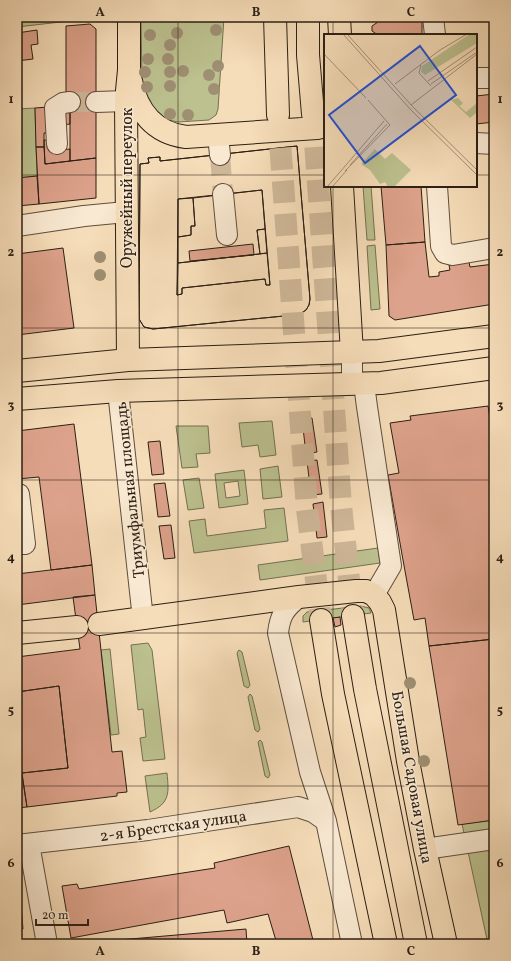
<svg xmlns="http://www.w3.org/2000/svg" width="511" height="961" font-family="Vollkorn,serif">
	<rect width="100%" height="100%" fill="#f6ddb9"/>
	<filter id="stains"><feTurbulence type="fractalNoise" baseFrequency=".005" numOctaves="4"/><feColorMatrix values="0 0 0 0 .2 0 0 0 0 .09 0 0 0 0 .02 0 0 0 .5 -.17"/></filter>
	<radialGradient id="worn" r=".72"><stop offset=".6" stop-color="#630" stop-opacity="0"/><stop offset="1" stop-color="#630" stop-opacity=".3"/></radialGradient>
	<!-- green -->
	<path fill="#bcc18f" stroke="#747052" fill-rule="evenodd" d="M39,17H77L78,20L17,27V20Z
		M141,17H224L218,109L216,115L209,120L178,122L169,120L163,118L149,106L142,83Z
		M35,108L37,176L17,178V109Z
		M363,186H371L375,240H367Z
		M375,245L380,309L371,310L367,246Z
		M272,421L276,455L260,457L258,445L242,447L239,423Z
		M176,426H208L210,453L196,454L198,467L182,468Z
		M278,466L282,497L263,499L260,469Z
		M244,470L248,504L219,508L215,474ZM238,481L240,496L226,498L224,483Z
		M199,478L204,508L188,510L183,480Z
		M284,508L288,541L194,553L189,521L205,519L207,536L266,528L264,510Z
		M378,548L380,563L260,580L258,565Z
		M361,606L369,608L371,613L303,622V616L307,612Z
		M148,643L152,650L165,759L143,761L140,738L146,737L143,709L138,710L131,645Z
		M110,649L119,734L111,735L101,650Z
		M239,650L242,652L250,685L248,688L244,686L237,653Z
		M250,694L252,696L260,729L258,732L255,730L248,697Z
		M260,740L262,742L270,775L268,778L265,776L258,742Z
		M167,773C169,793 170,803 150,812L145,776Z
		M494,820V944H488L462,824Z"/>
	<!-- building -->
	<path fill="#dda28b" stroke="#2c1f14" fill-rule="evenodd" d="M378,17H422V35H378L372,31V26L378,22Z
		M90,24L96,29V158L70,161V108L66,94V26Z
		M37,30L38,44L31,45L33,59L17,61V33Z
		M494,94V122L476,124V96Z
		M48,107V133H44V147H36L35,108Z
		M70,108V124L61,125V109Z
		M44,140H48L49,151L70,149V161L45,164Z
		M297,146L310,299L309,305L306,310L300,314L294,315L233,321L153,329L144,327L139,319L140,164L149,163L148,158L160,157V161ZM262,190L265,229L257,230L260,254L178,263V237L191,235V226H195L193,198Z
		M297,146L310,299L309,305L306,310L300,314L294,315L233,321L153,329L144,327L139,319L140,164L149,163L148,158L160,157V161ZM262,190L270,285H266L265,279L182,288V294L177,295L178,199Z
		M36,147H44L45,164L96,158V198L39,204Z
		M37,176L39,204L17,206V178Z
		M381,186H421L425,242L386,245Z
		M193,198L195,226H191V235L178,237V199Z
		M265,229L267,253L260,254L257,230Z
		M425,242L429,277L439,276V272L450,270L449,265L469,262L470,267L494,264V304L395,320L389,316L386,245Z
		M253,244L254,255L190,261L189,251Z
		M63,248L74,328L17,335V254Z
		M267,253L270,285H266L265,279L182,288V294L177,295L178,263Z
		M488,406L494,441V639L429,646L425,618L414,620L403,560L388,475L399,473L390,423L411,420L410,416Z
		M494,407V441L489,408Z
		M312,418L317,452L306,454L302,419Z
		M74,424L92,565L51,570L39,477L17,479V431Z
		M160,441L164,474L152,475L148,442Z
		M317,460L322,494L311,495L307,461Z
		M165,483L170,516L158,517L154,484Z
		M323,502L327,537L317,538L313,504Z
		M171,525L175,558L164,559L159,526Z
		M92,565L95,595L17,605V574Z
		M95,595L112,752L122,751L127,792L117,793V796L27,807L22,773L68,768L59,686L17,692V657L80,649L73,597Z
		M340,617L341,625L335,627L333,618Z
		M494,639V820L458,825L429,646Z
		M59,686L68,768L22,773L21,769L17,768V692Z
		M21,769L27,807L17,808V770Z
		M289,846L314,944H276H277L268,914L227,923L224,910L71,938L62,886L77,884L79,889L215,868L214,863Z
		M20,893L23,929L17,930V894Z
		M246,929L247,944H107V941Z"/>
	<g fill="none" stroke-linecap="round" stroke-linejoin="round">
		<!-- minor-tunnel -->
		<path stroke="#ceb798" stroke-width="20" stroke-dasharray="20 10" stroke-linecap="butt" d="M70,102H96
			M220,155L223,194"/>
		<!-- major-tunnel -->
		<path stroke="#ceb798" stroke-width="22" stroke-dasharray="22 11" stroke-linecap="butt" d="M313,114L341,506L353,616
			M278,115L307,509L321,620"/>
		<!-- minor casing -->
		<g stroke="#5e4e3d" stroke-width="22">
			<path id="minor" d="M433,17L435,35
				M476,78H494
				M96,102L126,101
				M218,135L220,155
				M476,143L494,144
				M57,144L55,108L63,103L70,102
				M437,186L441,246L445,253L453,255L494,248
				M223,194L227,235
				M17,226L84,216L126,212
				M352,353V384
				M364,384L367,407L391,566L374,595
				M118,391L143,619
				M17,494H19L25,544H17
				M299,597C285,608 280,615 278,633L310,772L326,821L352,944
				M29,844L47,944
				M17,845L148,830L298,807L313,812L326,821
				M425,849L494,839"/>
		</g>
		<!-- major casing -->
		<g stroke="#2c1f14" stroke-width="24">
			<path id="major" d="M275,17L278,115
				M308,17V55L313,114
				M339,17L340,35
				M131,81C137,111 154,133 186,137L317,128L325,126
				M342,186L352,353
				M128,360L126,101L129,70V17
				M17,371L128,360L379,351L494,336
				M17,399L118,391L381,383L494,368
				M353,616L365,689L416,944
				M321,620L333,694L386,944
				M99,624L299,597L356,591H366L374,595L380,602L384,610L408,761L425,849L446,944
				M17,633L77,627"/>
		</g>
		<!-- minor -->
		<use href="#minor" stroke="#f9e9d2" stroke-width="20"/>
		<!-- major -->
		<use href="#major" stroke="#f6ddb9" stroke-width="22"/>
	</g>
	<!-- trees -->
	<g fill="#9f8f73">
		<circle cx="216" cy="30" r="6"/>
		<circle cx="177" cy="33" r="6"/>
		<circle cx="150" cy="35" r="6"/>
		<circle cx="170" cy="45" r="6"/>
		<circle cx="148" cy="59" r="6"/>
		<circle cx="168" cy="59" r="6"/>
		<circle cx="218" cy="66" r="6"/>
		<circle cx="183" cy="71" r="6"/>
		<circle cx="145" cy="72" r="6"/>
		<circle cx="170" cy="72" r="6"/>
		<circle cx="209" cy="75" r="6"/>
		<circle cx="170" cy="86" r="6"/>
		<circle cx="147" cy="87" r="6"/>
		<circle cx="214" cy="89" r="6"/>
		<circle cx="170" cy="114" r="6"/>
		<circle cx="188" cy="115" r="6"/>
		<circle cx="100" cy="257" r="6"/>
		<circle cx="100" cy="275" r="6"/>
		<circle cx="410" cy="683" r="6"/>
		<circle cx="424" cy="761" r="6"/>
	</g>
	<!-- grid -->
	<path fill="none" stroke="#2c1f14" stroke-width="1" stroke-opacity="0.55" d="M178,17V944M333,17V35M17,175H325M476,175H494M333,186V944M17,328H494M17,480H494M17,633H494M17,786H494"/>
	<g text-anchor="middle" stroke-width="3" stroke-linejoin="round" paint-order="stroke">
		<!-- street labels -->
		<g font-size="16" fill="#2c1f14" stroke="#f9e9d2">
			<text transform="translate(126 188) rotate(-90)" y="6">Оружейный переулок</text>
			<text transform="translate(129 490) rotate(-96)" y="6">Триумфальная площадь</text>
			<text transform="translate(413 777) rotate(80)" y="6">Большая Садовая улица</text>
			<text transform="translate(173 825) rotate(-8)" y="6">2-я Брестская улица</text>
		</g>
	</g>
	<!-- overview -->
	<g transform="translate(324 34)">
		<rect width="153" height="153" fill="#f6ddb9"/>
		<path d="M146,0H153V9L101,41L97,38L98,32ZM134,64L139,69L136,72L132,69L142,78L153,69V78L146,84L127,66ZM51,115L61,125L68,119L87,136L70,153H64L61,148L56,150L46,136L37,130Z" fill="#bcc18f"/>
		<path fill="none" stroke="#a59177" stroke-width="1" d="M19,0L87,76L153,141M23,0L89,73L153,136M0,20L42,64M97,31L95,39L107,52M104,47L153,13M71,50L116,16L143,0M107,50L153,18M87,71L153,20M26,131L63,90M21,137L66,91L44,66M3,153L60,87M8,153L23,136"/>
		<path fill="#1d4ed8" fill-opacity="0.15" stroke="#1d4ed8" stroke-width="2" d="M96,12L132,61L41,129L5,81Z"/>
		<rect width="153" height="153" fill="none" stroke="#2c1f14" stroke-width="2"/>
	</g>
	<!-- margin -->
	<rect width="511" height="961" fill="none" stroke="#f6ddb9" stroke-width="44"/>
	<!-- scale -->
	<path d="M36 919v6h52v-6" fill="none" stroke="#2c1f14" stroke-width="2"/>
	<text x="42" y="919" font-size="12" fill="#2c1f14" stroke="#f9e9d2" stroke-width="3" paint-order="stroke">20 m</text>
	<rect x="22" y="22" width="467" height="917" fill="none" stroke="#2c1f14" stroke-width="1.5"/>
	<g font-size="13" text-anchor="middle" font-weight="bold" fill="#2c1f14">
		<text x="100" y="16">A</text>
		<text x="256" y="16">B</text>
		<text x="411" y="16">C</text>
		<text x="11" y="103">1</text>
		<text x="500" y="103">1</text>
		<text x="11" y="256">2</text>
		<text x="500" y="256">2</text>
		<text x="11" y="409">3</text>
		<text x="500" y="409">3</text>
		<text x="11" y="561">4</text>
		<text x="500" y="561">4</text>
		<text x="11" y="714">5</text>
		<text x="500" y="714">5</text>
		<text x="11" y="867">6</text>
		<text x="500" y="867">6</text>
		<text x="100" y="955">A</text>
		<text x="256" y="955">B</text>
		<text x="411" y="955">C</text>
	</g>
	<rect width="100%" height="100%" filter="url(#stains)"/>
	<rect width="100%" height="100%" fill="url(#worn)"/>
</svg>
